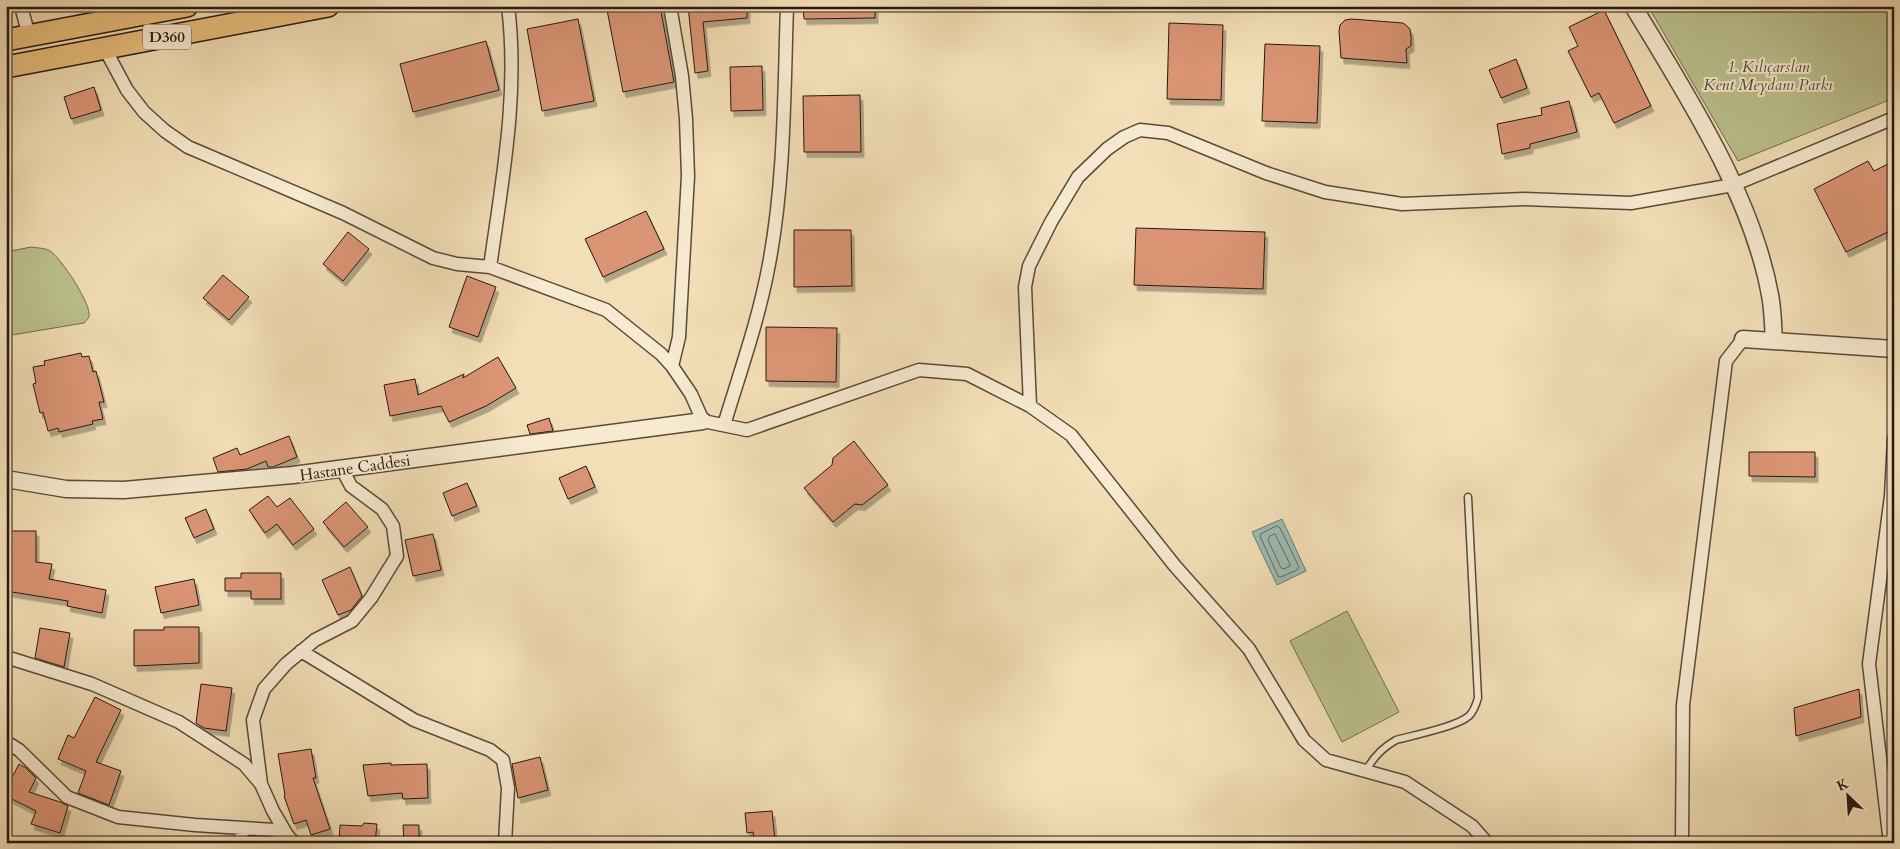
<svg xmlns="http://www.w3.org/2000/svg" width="1900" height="849" font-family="Cardo,serif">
	<defs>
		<filter id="shadow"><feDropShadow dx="3" dy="5.5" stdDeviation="0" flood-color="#0004"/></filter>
	</defs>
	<rect width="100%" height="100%" fill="#f3dfb7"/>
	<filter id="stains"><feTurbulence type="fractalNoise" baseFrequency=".004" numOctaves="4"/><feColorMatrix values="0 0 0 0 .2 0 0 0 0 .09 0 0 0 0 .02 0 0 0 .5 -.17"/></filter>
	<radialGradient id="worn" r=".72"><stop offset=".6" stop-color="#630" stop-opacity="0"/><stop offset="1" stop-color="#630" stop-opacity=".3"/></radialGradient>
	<!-- green -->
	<path fill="#bbc18e" stroke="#706c50" d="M1648,6H1890L1894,16V98L1738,161Z
		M31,247C37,248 46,248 50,251C62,259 88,300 89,313C90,318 87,320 84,323L6,336V252Z
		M1347,611L1399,712L1342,742L1290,641Z"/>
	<!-- water -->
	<path fill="#9cbcb4" stroke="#6d7a74" d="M1282,519L1306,571L1277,585L1252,532Z"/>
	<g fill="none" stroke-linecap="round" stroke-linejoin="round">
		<!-- shore -->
		<path stroke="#616a64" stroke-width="1" d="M1277,526L1280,528L1299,567L1297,570L1281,577L1278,576L1260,536L1261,534Z
			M1275,534L1290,564V566L1284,569L1281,568L1268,540L1269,537Z"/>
	</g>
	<!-- building -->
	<path fill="#db9574" stroke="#261813" filter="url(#shadow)" d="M629,6H660L674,82L623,92L607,10Z
		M688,6H747V18L703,22L708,71L695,73Z
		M803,6H875V18L804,19Z
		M1604,10L1651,106L1614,123L1599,93L1591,97L1568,51L1578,46L1569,27Z
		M578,19L594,101L542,111L527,29Z
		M1351,19L1403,23L1407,26L1410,29L1411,37V46L1406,49L1407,63L1341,58L1339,31L1340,25L1345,20Z
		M1169,23L1223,25L1221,100L1167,99Z
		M486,41L499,90L413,112L400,64Z
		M1265,44L1320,46L1317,123L1262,121Z
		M1516,59L1527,88L1501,98L1489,70Z
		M762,66L763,110L731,111L730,67Z
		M94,87L101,110L71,119L64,97Z
		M860,95L861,152H804L803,96Z
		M1569,101L1577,132L1530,144V148L1502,154L1497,124L1542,115L1541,108Z
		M1868,161L1874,171L1894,161V229L1846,252L1814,189Z
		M646,211L664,249L603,277L585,239Z
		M1136,228L1265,232L1263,289L1134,285Z
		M794,230H851L852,286L794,287Z
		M348,232L369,249L343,281L323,264Z
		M223,275L249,297L229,320L203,298Z
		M467,276L496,287L478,337L449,327Z
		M766,327L837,328L836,382L766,381Z
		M81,353L82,357L89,356L93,372L96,371L104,402H99L103,419L92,421L93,424L59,432L58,428L48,431L43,412L40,413L33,384L36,383L33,367L45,365L44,361Z
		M498,357L516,388L486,406L449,422L441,406L390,416L384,385L415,379L418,395L464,374L463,378Z
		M549,418L553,431L530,434L527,425Z
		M289,436L297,457L273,467H268L266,461L247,469L218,472L213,458L237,448L240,455Z
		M854,441L888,485L862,505L855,504L833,522L804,488L832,465L833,458Z
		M1749,452H1815V477L1749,476Z
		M586,466L595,487L568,499L559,478Z
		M467,483L477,506L452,516L443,493Z
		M268,496L277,507L290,498L314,529L293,545L277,524L265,533L249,510Z
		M346,502L368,527L344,547L323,522Z
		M206,509L214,529L194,538L185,518Z
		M6,531H36V562L52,564L49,579L106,590L102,613L67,606L68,601L6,591Z
		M433,534L441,570L413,576L405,540Z
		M350,567L362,596L351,610L338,615L322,580Z
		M241,573H281V599H251V591H225V578H241Z
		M194,579L199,605L161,613L155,587Z
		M164,627H199V663L134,666V630H164Z
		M40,628L70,633L64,667L35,658Z
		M201,684L232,688L226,731L204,728L196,723Z
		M1859,689L1861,717L1796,736L1794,708Z
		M95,697L121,710L96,762L121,771L109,805L78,793L86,771L58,759L68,735L74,738Z
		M311,749L316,778H313L330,829L311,835L306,820L294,824L284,796L285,795L278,754Z
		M540,757L548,790L518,798L512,764Z
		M391,763V765L427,764L428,798L403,799L402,793L368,796L363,765Z
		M19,764L26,768L36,778L29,792L60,802L68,806L60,833L31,824L36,811L6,796V789Z
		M772,811L775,841L755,843L753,832L747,833L745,813Z
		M364,823L377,824L375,843H339L340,825L362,826Z
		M403,825H419V843H404Z"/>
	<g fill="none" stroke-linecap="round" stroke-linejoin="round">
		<!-- service casing -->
		<g stroke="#594a3c" stroke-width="9">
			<path id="service" d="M1366,771C1373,757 1382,748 1396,740C1414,735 1456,727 1469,716C1474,711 1476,705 1478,698L1468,497"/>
		</g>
		<!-- minor casing -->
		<g stroke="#594a3c" stroke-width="15">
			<path id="minor" d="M21,6L29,36
				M670,6L682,76L686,119L688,176L679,337L672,366
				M105,49L127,90L144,112L165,131L188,147L343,213L433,258L457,264L490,267L606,310L661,354L672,366L691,394L703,421L747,430L919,370L967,374L1030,406L1071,435L1175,566L1249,649L1304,740L1326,760L1405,782L1472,826L1487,843
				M490,267C502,181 519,94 508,6
				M1030,406L1025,287L1029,266L1051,222L1078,177L1107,149L1124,137L1140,130L1168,133L1266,173L1325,192L1402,204L1524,199L1631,203L1733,185L1894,118
				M724,425C740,372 759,319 769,264C785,179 784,92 787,6
				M301,651L414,720L490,750L503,760L508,788L505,843
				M6,657L92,684L179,722L244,764L261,784L273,811L287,835L294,843
				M6,742L19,750L67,797L118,817L195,825L274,830L287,835
				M261,784L253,720L264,689L286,664L315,640L352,621L371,598L397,556L393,526L382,509L351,486L342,469
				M240,843L243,828
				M1682,843L1683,705L1726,361L1743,339
				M1890,843L1869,664L1891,496L1894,439"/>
		</g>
		<!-- tertiary casing -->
		<g stroke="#594a3c" stroke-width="19">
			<path id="tertiary" d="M1633,6C1685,92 1752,195 1770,295C1773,310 1773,326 1774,341
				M1743,339L1894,349
				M6,479L66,489L124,490L293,475L703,421"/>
		</g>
		<!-- trunk casing -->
		<g stroke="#261813" stroke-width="24">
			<path id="trunk" d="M6,40L187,6
				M6,67L328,6"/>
		</g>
		<!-- service -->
		<use href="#service" stroke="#f7ead0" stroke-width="6"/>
		<!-- minor -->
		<use href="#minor" stroke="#f7ead0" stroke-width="12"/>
		<!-- tertiary -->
		<use href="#tertiary" stroke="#f7ead0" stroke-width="16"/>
		<!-- trunk -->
		<use href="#trunk" stroke="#eac07c" stroke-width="21"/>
	</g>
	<g text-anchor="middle" stroke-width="4" stroke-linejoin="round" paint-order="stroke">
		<!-- shield labels -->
		<rect fill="#f7ead0" stroke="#65574c" stroke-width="1" x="143" y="24.5" width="48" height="25" rx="4"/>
		<g font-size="15" font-weight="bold" fill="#261813">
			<text x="167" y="42">D360</text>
		</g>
		<!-- park labels -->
		<g font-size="16" font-style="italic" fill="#534b38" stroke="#f7ead0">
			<text x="1768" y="72">1. Kılıçarslan<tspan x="1768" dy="18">Kent Meydanı Parkı</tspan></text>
		</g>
		<!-- street labels -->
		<g font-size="16" fill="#261813" stroke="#f7ead0">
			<text transform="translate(355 467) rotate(-8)" y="6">Hastane Caddesi</text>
		</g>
	</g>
	<!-- margin -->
	<rect width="1900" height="849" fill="none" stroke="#f3dfb7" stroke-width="25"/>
	<rect x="8" y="8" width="1885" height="834" fill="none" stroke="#261813" stroke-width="2.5"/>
	<rect x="12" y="12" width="1875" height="824" fill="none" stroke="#261813"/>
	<!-- north arrow -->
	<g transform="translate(1848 796) rotate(335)" stroke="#f7ead0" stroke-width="4" paint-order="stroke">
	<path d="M0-4L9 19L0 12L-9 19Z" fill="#261813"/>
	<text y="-8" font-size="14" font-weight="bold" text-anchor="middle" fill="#261813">K</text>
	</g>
	<rect width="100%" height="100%" filter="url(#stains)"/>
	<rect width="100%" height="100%" fill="url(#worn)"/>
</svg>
